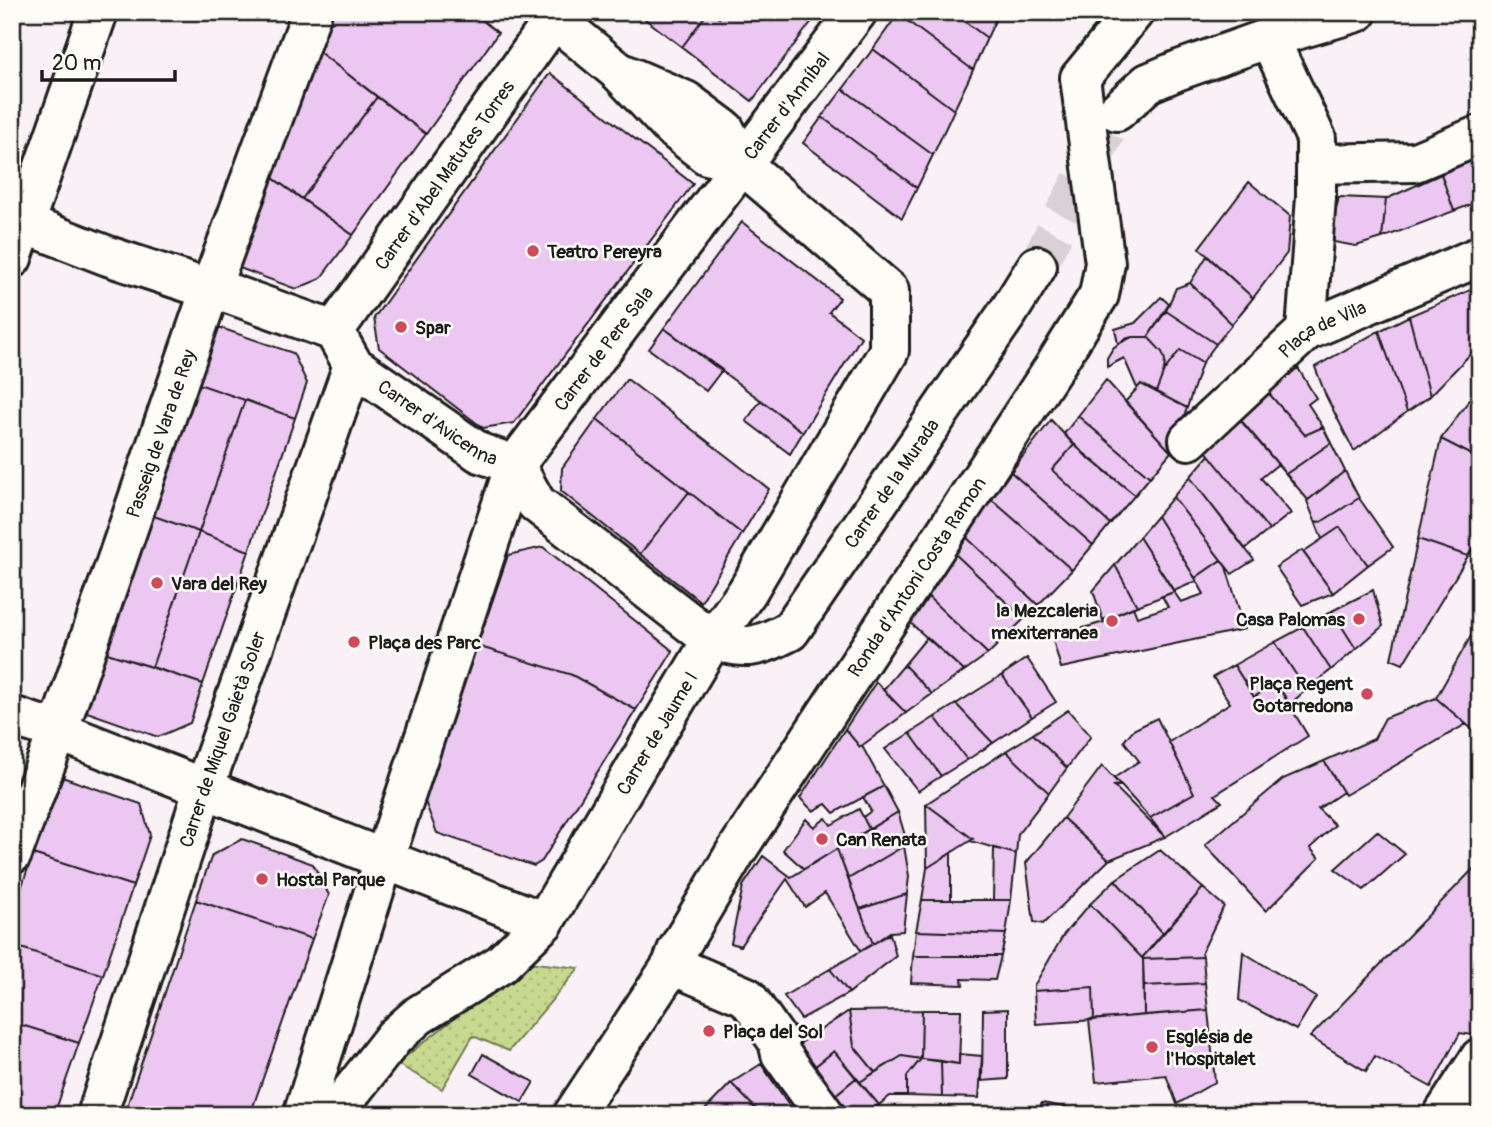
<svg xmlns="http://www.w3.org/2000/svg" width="1492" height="1127" font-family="Pangolin,sans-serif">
	<defs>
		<pattern id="park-dots" width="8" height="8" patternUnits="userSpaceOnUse" patternTransform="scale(1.75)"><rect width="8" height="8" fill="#c6d98e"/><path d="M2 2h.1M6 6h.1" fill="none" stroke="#aaba7a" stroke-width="1.8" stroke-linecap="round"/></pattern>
	</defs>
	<rect width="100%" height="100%" fill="#faf1f6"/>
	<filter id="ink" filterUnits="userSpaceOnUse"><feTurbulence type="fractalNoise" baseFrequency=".0143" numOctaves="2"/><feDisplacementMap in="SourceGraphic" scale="14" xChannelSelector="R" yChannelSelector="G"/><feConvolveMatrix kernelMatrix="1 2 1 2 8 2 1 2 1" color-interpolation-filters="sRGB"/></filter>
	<g filter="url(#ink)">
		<!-- park -->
		<path fill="url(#park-dots)" stroke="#717a55" stroke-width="2" d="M527,962L579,968L509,1051L473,1036L442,1089L399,1065L405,1057Z"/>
		<!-- building -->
		<path fill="#ecc7f2" stroke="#1c1c1c" stroke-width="2" d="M12,12H23L12,45Z
			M322,12H472L498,33L426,134L310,45Z
			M636,12H708L682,47Z
			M708,12H712L719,18L724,12H801L812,21L752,101L682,47Z
			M899,12H952L987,38L973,70L898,14Z
			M952,12H999L987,38Z
			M898,14L973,70L954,110L873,49Z
			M310,45L377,97L302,199L266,173Z
			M873,49L954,110L933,155L843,89Z
			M550,73L693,184L514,423L483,428L379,348L374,318Z
			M843,89L933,155L917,188L822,117Z
			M377,97L426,134L353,235L302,199Z
			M822,117L917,188L902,218L803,143Z
			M1476,159L1480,168V201L1454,211L1441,174Z
			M266,173L353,235L320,279L296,289L234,266Z
			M1441,174L1454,211L1382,238L1386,199Z
			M1249,182L1290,216L1287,253L1253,298L1199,248Z
			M1339,197L1386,199L1382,238L1356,246L1328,241Z
			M742,222L840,298L829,312L861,337L803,432L664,328Z
			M1207,256L1253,298L1232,324L1190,283Z
			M1190,283L1232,324L1216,344L1166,311L1176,288Z
			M1480,286V344L1430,396L1409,316Z
			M1161,297L1169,304L1148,337H1132L1118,344L1115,329L1135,323Z
			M1166,311L1216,344L1202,363L1180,350L1164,371L1165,360L1162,352L1148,337Z
			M1409,316L1430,396L1407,412L1379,331Z
			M215,326L293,353L307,383L295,418L196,383Z
			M664,328L722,370L706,391L649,349Z
			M1379,331L1407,412L1354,451L1326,396L1315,367Z
			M1132,337H1148L1162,352L1165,360L1164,371L1156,392L1141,384L1137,388L1124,358L1107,367V358L1113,348L1125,339Z
			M1180,350L1202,363L1187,408L1156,392L1164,371Z
			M1298,368L1316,398L1308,404L1323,427L1305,435L1265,389Z
			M627,379L769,489L742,534L597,419Z
			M1106,380L1171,452L1150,477L1078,416Z
			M196,383L245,400L199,532L151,515Z
			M1141,384L1187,408L1171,452L1125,402Z
			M1480,385V459L1441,439Z
			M1265,389L1305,435L1323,427L1331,443L1286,474L1240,420Z
			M245,400L295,418L249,551L199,532Z
			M761,400L803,432L790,454L746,421Z
			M1234,412L1278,464L1261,478L1291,513L1269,530L1202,446Z
			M1078,416L1150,477L1135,495L1087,457L1064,434Z
			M597,419L689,492L640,554L561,491L562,468Z
			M1051,420L1074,445L1052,470L1110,524L1093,545L1011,472Z
			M1441,439L1480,459V536L1468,556L1418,539Z
			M1331,443L1345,471L1308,500L1286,474Z
			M1074,445L1135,495L1110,524L1052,470Z
			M1209,455L1269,530L1245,549L1190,477Z
			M1345,471L1359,498L1321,522L1315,521L1307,501Z
			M1011,472L1093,545L1072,570L991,499Z
			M1190,477L1254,560L1232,574L1173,497Z
			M689,492L742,534L701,602L640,554Z
			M1173,497L1221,560L1195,578L1157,516Z
			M1359,498L1393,547L1368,565L1340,527L1322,539L1315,521L1321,522Z
			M991,499L1072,570L1038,605L964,535Z
			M151,515L199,532L152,667L104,652Z
			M1157,516L1197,581L1174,591L1139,537Z
			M1340,527L1368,565L1333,593L1303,552Z
			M199,532L249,551L203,684L152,667Z
			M964,535L1038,605L1024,619L952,551Z
			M1139,537L1174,592L1137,606L1115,565Z
			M1418,539L1468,556L1403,664L1391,659Z
			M543,547L673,651L636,710L572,675L477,646L508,555Z
			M1302,550L1333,593L1302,605L1276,567Z
			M952,551L1024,619L988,654L922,591Z
			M1221,560L1226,567L1245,629L1061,668L1052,637L1104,622L1103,620L1133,607L1137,617L1168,607L1162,596L1174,592L1181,602L1204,594L1195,578Z
			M1115,565L1137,606L1103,620L1093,591Z
			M1373,590L1383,626L1356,649L1332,611Z
			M922,591L988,654L964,671L906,619Z
			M1332,611L1356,649L1331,670L1303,627Z
			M1480,620V736L1436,698Z
			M1303,627L1331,670L1306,690L1275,642Z
			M927,637L964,671L932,694L904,665Z
			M1275,642L1306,690L1290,704L1276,683L1254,697L1234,665Z
			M477,646L572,675L636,710L542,861L534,866L437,833L424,799Z
			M104,652L203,684L190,723L158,737L84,711Z
			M1027,658L1056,702L1032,717L1002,675Z
			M904,665L932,694L906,713L883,690Z
			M1234,665L1254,697L1276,683L1308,736L1215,795L1222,802L1165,837L1150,818L1194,793L1169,742L1230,703L1213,677Z
			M1002,675L1032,717L993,743L956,704Z
			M876,682L906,713L860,747L845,729Z
			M1436,698L1466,724L1345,795L1324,761L1374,739L1385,718Z
			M956,704L993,743L967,760L935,717Z
			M1068,710L1091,736L1067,768L1033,734Z
			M935,717L967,760L941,776L910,733Z
			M1157,718L1194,793L1150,818L1114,778L1139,761L1124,741L1133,730Z
			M845,729L860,747L862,746L884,786L834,813L826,804L813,811L800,798Z
			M910,733L941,776L918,791L885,749Z
			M1033,734L1067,768L1049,793L1006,751Z
			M1006,751L1049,793L1018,834L1016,854L970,841L973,839L926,804Z
			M1324,761L1343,792L1318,809L1335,825L1310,848L1319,858L1266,911L1205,845L1283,779Z
			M1102,766L1120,785L1114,786L1165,837L1109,860L1063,818Z
			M59,776L141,804L150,835L133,886L33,854Z
			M884,786L898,812L869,829L863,817L871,811L863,797Z
			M926,804L973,839L927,868V865Z
			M859,809L869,829L804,869L783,850L806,819L814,827L826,818L831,825Z
			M898,812L906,839L904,841V846L848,879L837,849Z
			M1063,818L1109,860L1043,924L1034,922L1026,863Z
			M1377,831L1405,854L1364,890L1335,869Z
			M242,839L313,864L329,895L312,939L196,900L212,855Z
			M904,846L909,876L907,894L860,909L848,879Z
			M994,848L1016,854L1011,900H993Z
			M837,849L873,944L861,951L825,893L805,907L787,879L740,946L731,943L743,886L763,856L791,877Z
			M1160,850L1203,888L1163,933L1115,880Z
			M951,853V900H922L927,868Z
			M33,854L133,886L103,975L12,945V914Z
			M1480,862V1021L1472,1035L1460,1033L1431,1087L1375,1056L1366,1071L1310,1037Z
			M1115,880L1163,933L1142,958L1090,904Z
			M1203,888L1224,906L1202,952L1203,957L1143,959L1142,958Z
			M907,894L903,931L890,932L873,944L860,909Z
			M196,900L312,939L250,1115H124Z
			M922,900H1011L1006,934L916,931Z
			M1090,904L1143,959L1144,1015L1094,1020L1093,987L1034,991V986L1064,934Z
			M916,931L1006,934L1001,956H913Z
			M890,934L896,956L849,993L830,969Z
			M12,945L103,975L79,1043L12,1022Z
			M1243,952L1316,997L1296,1030L1239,1000Z
			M913,956H1001L995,980L962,979L963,985L911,983Z
			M1203,957L1205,983L1144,986L1143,959Z
			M830,969L849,993L801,1019L784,996Z
			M1205,983L1208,1010L1144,1015V986Z
			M1093,987L1094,1020L1036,1024L1034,991Z
			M1008,1009V1079L982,1081L983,1010Z
			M922,1010L921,1059L902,1056L875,1072L854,1046L849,1011Z
			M922,1010H961L959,1064L921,1059Z
			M1208,1010L1215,1082L1177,1104L1166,1075L1096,1082L1089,1020Z
			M849,1011L854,1046L875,1072L860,1082L834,1051L813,1068L796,1046Z
			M12,1022L79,1043L54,1115H12Z
			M834,1051L856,1078L834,1096L813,1068Z
			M483,1054L534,1082L522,1102L472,1074Z
			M959,1054L982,1056L979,1098L942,1097L941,1061L959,1064Z
			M902,1056L921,1059L907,1076V1096H890L879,1105L860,1082Z
			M921,1059L941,1061L942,1097L907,1096V1076Z
			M761,1064L796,1115H762L731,1083Z
			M856,1078L879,1105L865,1115H848L834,1096Z
			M731,1083L756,1109L750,1115H700Z
			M1042,1103L1075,1109L1071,1115H1035Z"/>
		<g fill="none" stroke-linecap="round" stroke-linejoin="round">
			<!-- street-tunnel -->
			<path stroke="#d9d1d5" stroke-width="38" stroke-dasharray="38 19" stroke-linecap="butt" d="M1037,266L1117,111"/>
			<!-- street casing -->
			<g stroke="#1c1c1c" stroke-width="44">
				<g id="street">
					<path d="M546,12L619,72L669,125L707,155L743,165"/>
					<path d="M1269,38L1316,138V197L1306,331"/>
					<path d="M1117,111L1148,83L1179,70L1269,38L1357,12"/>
					<path d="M1317,164L1415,162L1480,135"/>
					<path id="s1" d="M12,219L108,256L199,286L211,287L334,331L353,365L480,453L515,465L536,503L712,640C749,650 756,648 790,631L1009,311L1037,266"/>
					<path d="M12,258L98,12"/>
					<path id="s2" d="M334,331L559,12"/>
					<path id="s3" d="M1189,440L1306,331L1480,256"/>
					<path d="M12,716L58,731L544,922"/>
					<path id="s4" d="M12,854L58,731L211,287L312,12"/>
					<path d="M672,965L747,997L778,1041L781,1054L825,1115"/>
					<path id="s5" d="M97,1115L204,788L353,365"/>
					<path id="s6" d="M303,1115L384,860L515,465L857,12"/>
					<path id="s7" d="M333,1115L394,1037L419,1015L501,964L544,922L712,640L747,592L889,351V291L743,165L725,130L686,101L619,72"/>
					<path id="s8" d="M573,1115L672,965L677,951L735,853L1054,367L1099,295L1105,263L1080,78L1134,12"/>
					<path d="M1443,1115L1480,1058"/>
				</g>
			</g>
			<!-- street -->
			<use href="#street" stroke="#fdfcf7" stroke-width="38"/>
		</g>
	</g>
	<!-- markers -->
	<g fill="#d1495b" stroke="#fdfcf7" stroke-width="2.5">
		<circle cx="533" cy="251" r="7"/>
		<circle cx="401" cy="327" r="7"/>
		<circle cx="157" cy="583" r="7"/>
		<circle cx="1359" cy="619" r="7"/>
		<circle cx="1112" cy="621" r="7"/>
		<circle cx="354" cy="642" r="7"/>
		<circle cx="1367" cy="694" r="7"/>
		<circle cx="822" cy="839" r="7"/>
		<circle cx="262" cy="879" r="7"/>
		<circle cx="709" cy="1031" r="7"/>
		<circle cx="1152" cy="1047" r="7"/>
	</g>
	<g text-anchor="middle" stroke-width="5" stroke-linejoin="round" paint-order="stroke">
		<!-- street labels -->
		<g font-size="19" fill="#1c1c1c" stroke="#fdfcf7">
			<text dy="7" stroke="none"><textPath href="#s6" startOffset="1134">Carrer d'Anníbal</textPath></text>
			<text dy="7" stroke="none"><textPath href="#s2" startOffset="191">Carrer d'Abel Matutes Torres</textPath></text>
			<text dy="7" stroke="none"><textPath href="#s3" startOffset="175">Plaça de Vila</textPath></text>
			<text dy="7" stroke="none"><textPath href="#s6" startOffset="830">Carrer de Pere Sala</textPath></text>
			<text dy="7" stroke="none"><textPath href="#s1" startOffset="483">Carrer d'Avicenna</textPath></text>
			<text dy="7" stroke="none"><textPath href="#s4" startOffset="446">Passeig de Vara de Rey</textPath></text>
			<text dy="7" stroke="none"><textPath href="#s1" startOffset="1099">Carrer de la Murada</textPath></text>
			<text dy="7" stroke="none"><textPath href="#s8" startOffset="639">Ronda d'Antoni Costa Ramon</textPath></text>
			<text dy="7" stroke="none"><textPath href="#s7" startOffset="509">Carrer de Jaume I</textPath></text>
			<text dy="7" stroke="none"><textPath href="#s5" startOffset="396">Carrer de Miquel Gaietà Soler</textPath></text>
		</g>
		<!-- poi labels -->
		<g font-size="19" font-weight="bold" fill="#1c1c1c" stroke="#fdfcf7" text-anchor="start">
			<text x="547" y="258">Teatro Pereyra</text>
			<text x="415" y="334">Spar</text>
			<text x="171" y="590">Vara del Rey</text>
			<text x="1098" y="617" text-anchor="end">la Mezcaleria<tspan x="1098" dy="22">mexiterranea</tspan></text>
			<text x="1345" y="626" text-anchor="end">Casa Palomas</text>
			<text x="368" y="649">Plaça des Parc</text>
			<text x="1353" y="690" text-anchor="end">Plaça Regent<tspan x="1353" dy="22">Gotarredona</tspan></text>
			<text x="836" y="846">Can Renata</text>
			<text x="276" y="886">Hostal Parque</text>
			<text x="723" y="1038">Plaça del Sol</text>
			<text x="1166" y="1043">Església de<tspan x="1166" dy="22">l'Hospitalet</tspan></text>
		</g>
	</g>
	<!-- margin -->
	<rect width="1492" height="1127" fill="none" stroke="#fdfcf7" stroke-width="42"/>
	<rect x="21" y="21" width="1450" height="1085" fill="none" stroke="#1c1c1c" stroke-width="2.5" filter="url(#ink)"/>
	<!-- scale -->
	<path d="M42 70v10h133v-10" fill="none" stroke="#1c1c1c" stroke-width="3.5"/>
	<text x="52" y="70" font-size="21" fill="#1c1c1c" stroke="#fdfcf7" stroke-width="5" paint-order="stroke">20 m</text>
</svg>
